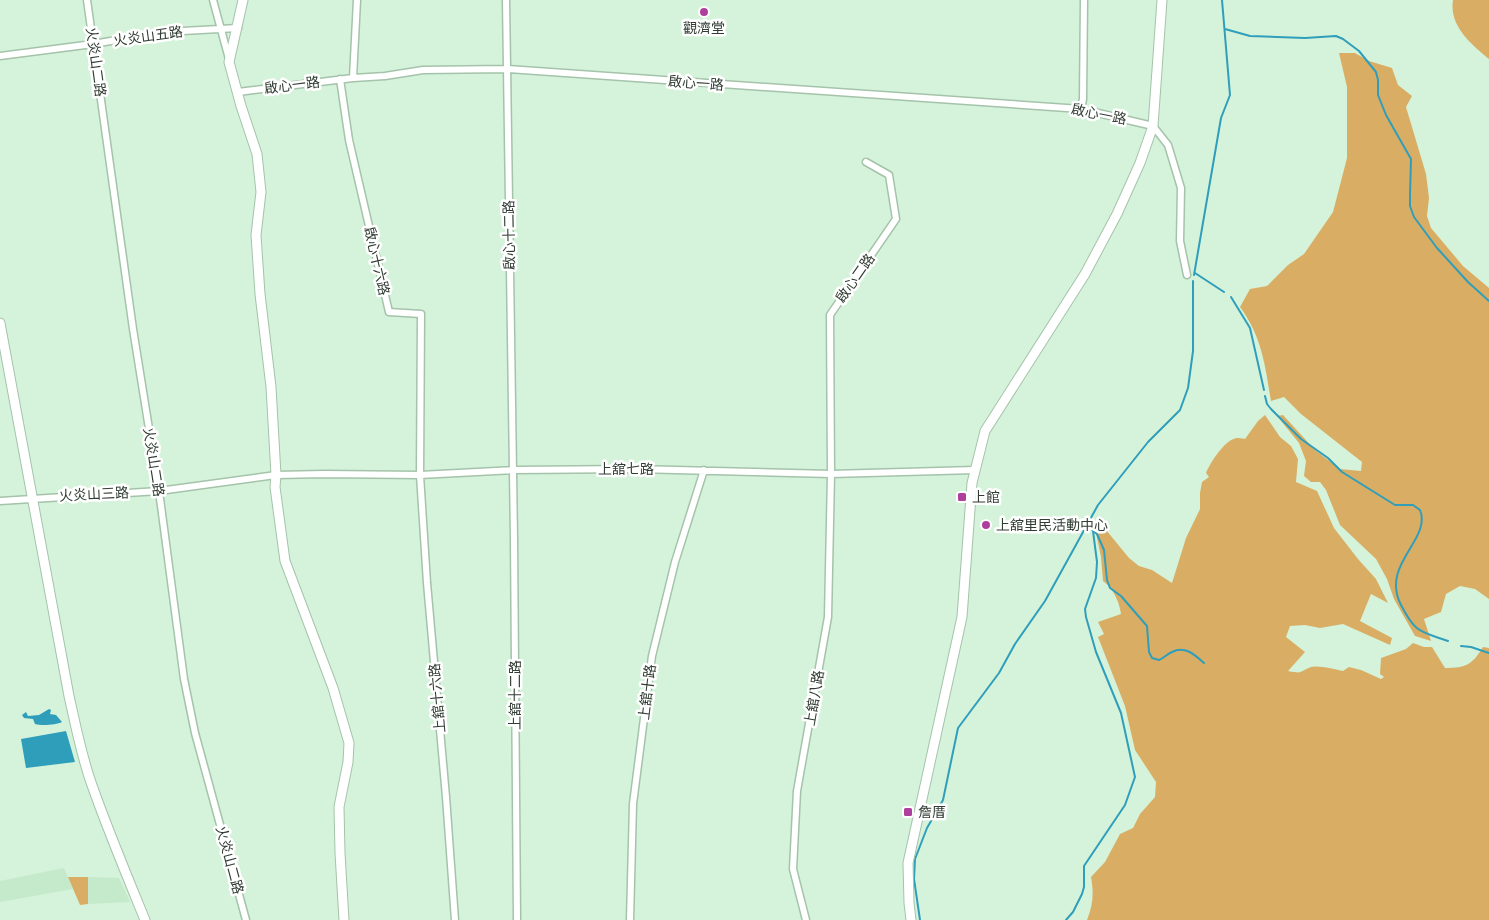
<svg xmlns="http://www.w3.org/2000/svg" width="1489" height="920" font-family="'PT Sans','Noto Sans TC',sans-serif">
	<rect width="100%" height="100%" fill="#d5f3da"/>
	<!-- built -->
	<path fill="#c5e9cb" d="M64,868L73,889L0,902V881Z
		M88,877L119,878L130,902L88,904Z"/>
	<!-- forest -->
	<path fill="#d9ae64" d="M1453,0H1489V59C1471,44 1449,26 1453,0Z
		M1339,53H1355L1369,61L1392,68L1398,85L1412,96L1406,107L1426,174L1429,198L1427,216L1431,228L1463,266L1489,288V599L1475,589L1460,586L1446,594L1441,612L1424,619L1431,641L1415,636L1394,599L1387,579L1376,559L1340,525L1326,490L1320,482H1311L1304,476L1306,461L1299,443L1277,416L1283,415L1315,450L1340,469L1361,471L1362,462L1301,414L1284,397L1271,401C1265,365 1262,337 1240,307L1250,289L1267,286L1288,265L1304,254L1333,212L1347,158V87Z
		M1265,415L1280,437L1291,446L1298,459L1296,482L1317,491L1334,528L1358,559L1376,579L1388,603L1371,594L1360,621L1392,638L1390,645L1343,624L1320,628L1305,625L1290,626L1286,637L1305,652L1288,671C1304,674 1298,672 1311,667C1317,665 1336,669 1343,671L1349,667L1361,670L1381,679L1384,677L1380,674L1381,658L1406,649L1413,643L1424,647H1432L1445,668C1466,668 1472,665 1483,647L1489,648V920H1087C1093,905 1094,893 1091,877L1105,862L1120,834L1133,828L1140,814L1155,797L1156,782L1135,750L1125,706L1098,637L1104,634L1098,622L1121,614C1119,601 1113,588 1103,581L1101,557L1096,533L1102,525L1129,558L1139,566L1152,570L1172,583L1186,538L1200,509V493L1202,482L1209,477L1206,473C1210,463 1225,439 1237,438C1239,438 1242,438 1245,439L1258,421Z
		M68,877H88V904L80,905Z"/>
	<!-- water -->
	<path fill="#2f9ebb" d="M49,709L51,710L50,714L56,715L62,722C56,725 42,726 35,724L33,719L24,718L22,715L26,712L28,716L39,715Z
		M66,731L75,762L26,768L21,739Z"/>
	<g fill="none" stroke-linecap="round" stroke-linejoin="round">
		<!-- stream -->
		<path stroke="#2f9ebb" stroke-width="2" d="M1225,29L1250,36L1305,38L1336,36L1343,39L1359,51L1376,72L1378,80V95L1386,115L1411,159L1410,195V206L1414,217L1437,248L1468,282L1489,301
			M1195,273L1224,292
			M1194,275L1221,118L1230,95L1222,0
			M1231,297L1250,328L1264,390
			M1265,396L1267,404L1271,409L1301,439L1328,458L1342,472L1395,505H1413L1420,510C1432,540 1380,564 1401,605C1416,634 1420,631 1448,641
			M1093,531L1097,534L1104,550L1107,580L1110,588L1121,596L1147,626L1149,652L1152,658L1159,660C1164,658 1167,654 1172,652C1185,645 1195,655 1204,663
			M1461,646L1471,647L1489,653
			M920,920L914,879L915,859L927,828L943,800L958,728L999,673L1015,644L1045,601L1098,505L1148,442L1180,410L1188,388L1193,351V281
			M1066,920L1073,912L1082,894L1084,887V866L1125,805L1135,777L1121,713L1096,652L1086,617L1085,609L1096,578L1097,562L1093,531L1087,523"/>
		<!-- street casing -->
		<g stroke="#a5c3aa" stroke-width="9">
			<path id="street" d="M87,0L133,329L159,491L184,679L195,733L246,920
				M213,0L229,59
				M506,0L514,539L517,920
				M0,56L93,44L164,32L238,28
				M353,78L357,0
				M340,79L349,140L389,312L421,314L420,475L427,583L446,797L455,920
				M238,92L353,78L385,76L423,70L507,69L1081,109L1153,126L1168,145L1181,188L1180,241L1187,275
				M1081,109L1083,99L1084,0
				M0,501L159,491L276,475L324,474L420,475L513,470L636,469L831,474L975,470
				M630,920L633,804L652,656L675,562L704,470
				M806,920L793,869L797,791L828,617L831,474L830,315L896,219L889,175L866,162"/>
		</g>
		<!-- secondary casing -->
		<g stroke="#a5c3aa" stroke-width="11">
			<path id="secondary" d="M243,0L229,62L241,106L257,154L261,192L256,235L260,294L271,387L276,475L275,487L285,561L333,688L349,743L348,762L339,807L340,853L344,920
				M0,323L69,696C76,727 82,759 93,788C109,833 127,876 145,920
				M911,920L909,903L908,863L962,617L972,483L985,431L1085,274L1117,214L1140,163L1153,126L1162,0"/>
		</g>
		<!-- street -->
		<use href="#street" stroke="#fff" stroke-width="6"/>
		<!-- secondary -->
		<use href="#secondary" stroke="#fff" stroke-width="9"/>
	</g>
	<!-- markers -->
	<g fill="#af3f9c" stroke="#fff" stroke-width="2">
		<circle cx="704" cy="12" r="5"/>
		<rect x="957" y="492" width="10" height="10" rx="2.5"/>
		<circle cx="986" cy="525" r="5"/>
		<rect x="903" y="807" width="10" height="10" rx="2.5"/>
	</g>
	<g text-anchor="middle" stroke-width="5" stroke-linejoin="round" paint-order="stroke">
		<!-- poi labels -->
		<g font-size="14" fill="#313d33" stroke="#fff" text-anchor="start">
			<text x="704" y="33" text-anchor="middle">觀濟堂</text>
			<text x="972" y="502">上館</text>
			<text x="996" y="530">上舘里民活動中心</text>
			<text x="918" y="817">詹厝</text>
		</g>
		<!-- street labels -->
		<g font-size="14" fill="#313d33" stroke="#fff">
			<text transform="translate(148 36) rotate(-8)" y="5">火炎山五路</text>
			<text transform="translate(96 62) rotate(82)" y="5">火炎山二路</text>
			<text transform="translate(696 83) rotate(4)" y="5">啟心一路</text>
			<text transform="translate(292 85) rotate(-7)" y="5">啟心一路</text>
			<text transform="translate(1099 114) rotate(11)" y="5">啟心一路</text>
			<text transform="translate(509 235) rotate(-91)" y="5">啟心十二路</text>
			<text transform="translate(377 261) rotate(77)" y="5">啟心十六路</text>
			<text transform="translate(855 278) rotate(-55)" y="5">啟心二路</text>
			<text transform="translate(154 462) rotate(81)" y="5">火炎山二路</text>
			<text x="626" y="474">上舘七路</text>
			<text transform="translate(94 494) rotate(-3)" y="5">火炎山三路</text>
			<text transform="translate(647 692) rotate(-83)" y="5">上舘十路</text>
			<text transform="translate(515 695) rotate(-90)" y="5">上舘十二路</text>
			<text transform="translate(437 698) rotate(-95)" y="5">上舘十六路</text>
			<text transform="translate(814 698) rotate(-80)" y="5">上舘八路</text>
			<text transform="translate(230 860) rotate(75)" y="5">火炎山二路</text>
		</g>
	</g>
</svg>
